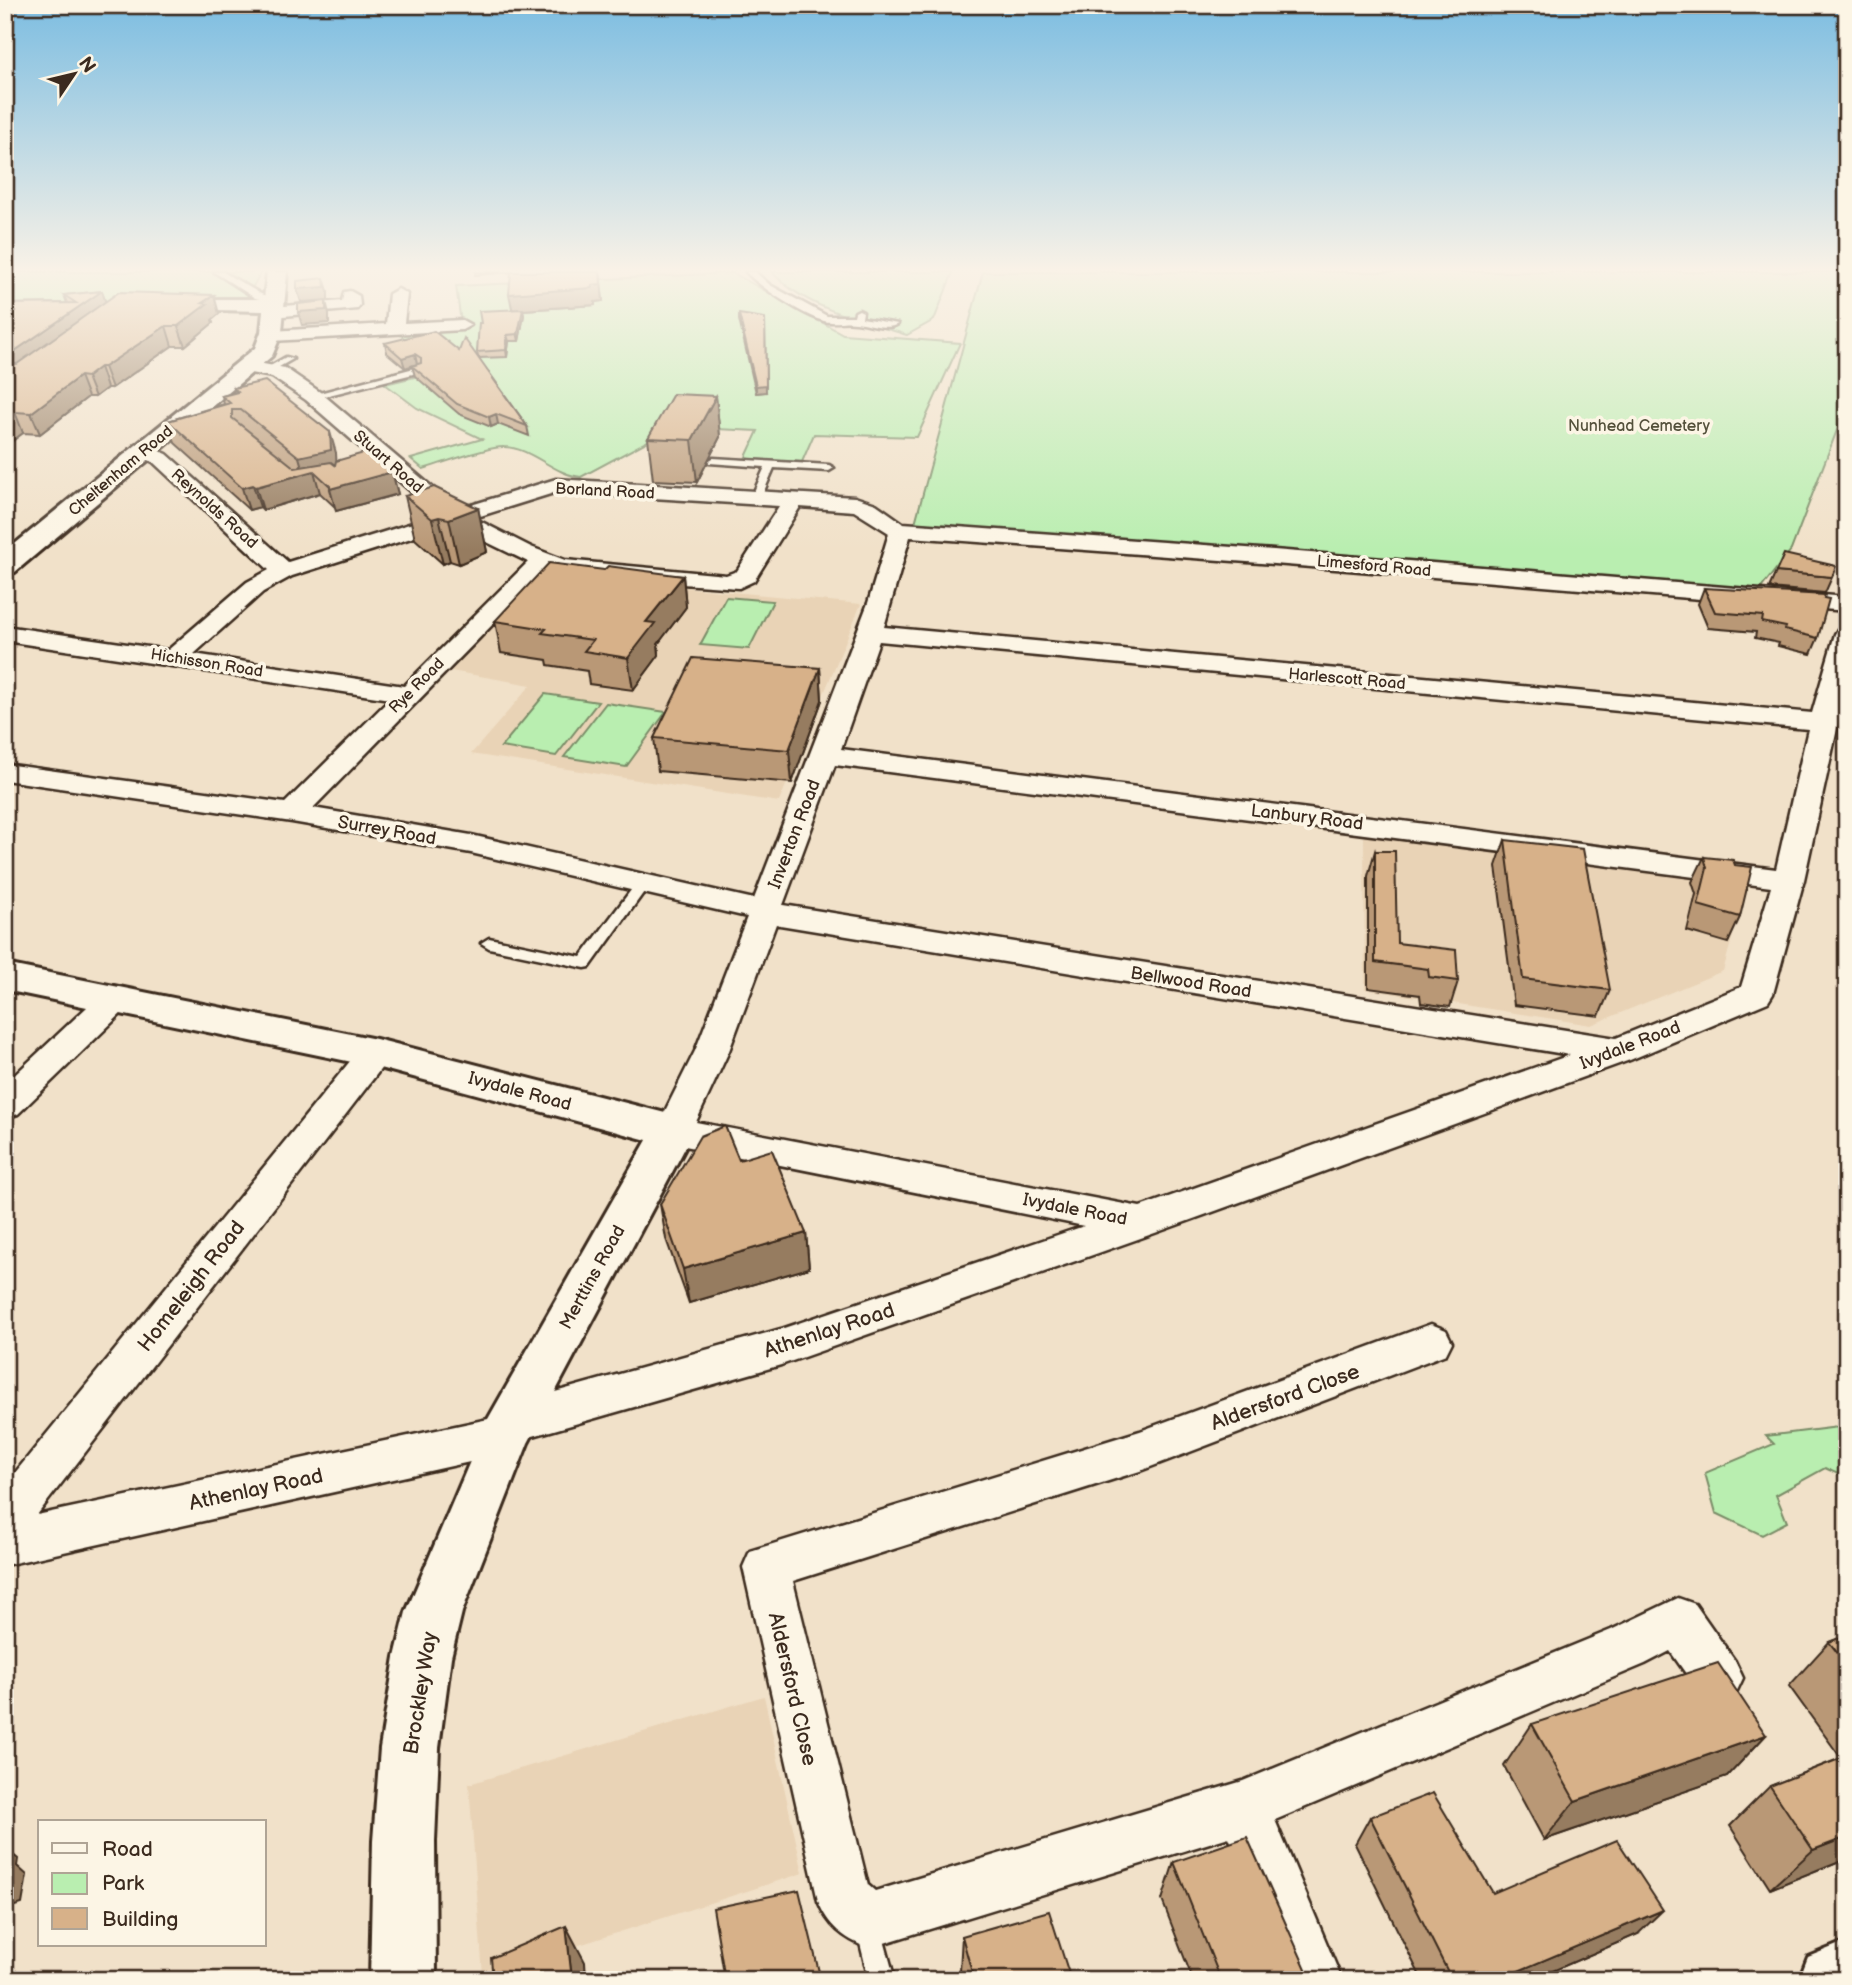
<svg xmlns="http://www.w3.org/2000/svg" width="1852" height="1985" font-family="'Balsamiq Sans',sans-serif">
	<rect width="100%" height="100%" fill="#f1e1c9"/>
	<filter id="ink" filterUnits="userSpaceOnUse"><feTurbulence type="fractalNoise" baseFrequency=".0143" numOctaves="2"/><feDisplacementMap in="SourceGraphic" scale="14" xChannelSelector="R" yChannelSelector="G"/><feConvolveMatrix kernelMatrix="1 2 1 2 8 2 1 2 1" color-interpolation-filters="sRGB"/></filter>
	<g filter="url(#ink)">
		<!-- built -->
		<path fill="#e9d3b6" d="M541,574L861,604L779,802L471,754L531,685L451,671Z
			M1364,836L1747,884L1723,971L1591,1025L1365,989Z
			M764,1696L803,1873L483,1976L469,1784Z"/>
		<!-- green -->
		<path fill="#b9eeb0" stroke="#7a8c67" stroke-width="2" d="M5,272H261L251,290V301L129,299L5,310Z
			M772,272H953L934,320L907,335C862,321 804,308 772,272Z
			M983,272H1847V404L1791,550L1755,596L964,534L954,526L915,523Z
			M733,273L843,334L960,343L917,437L814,434L802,462L745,459L758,431L674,427L581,477C554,475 531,447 504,447C489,446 440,464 423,469L411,459L482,439L417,408L385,384L431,373L408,341L399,334L462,330L456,286Z
			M726,597L773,601L749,649L700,645Z
			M545,694L598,702L556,756L501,747Z
			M606,703L666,712L626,767L564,757Z
			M1847,1426V1478L1825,1468L1776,1495L1787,1522L1762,1535L1716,1513L1705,1473L1774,1444L1766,1436Z"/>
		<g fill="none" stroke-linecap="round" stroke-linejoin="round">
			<!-- service casing -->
			<g stroke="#3b2a1e" stroke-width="5">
				<path id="service" d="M214,272H223L261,294L277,300L273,302L255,298Z
					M746,272H755L770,285L827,316H854L855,312L859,310L863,312L862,318L898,324C886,331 869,323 856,322C846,320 834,324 824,321C804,316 760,287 746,272Z
					M286,357L293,359L272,371L265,369Z
					M418,367L422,370L421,372L313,399L308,396Z
					M713,458L829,465L834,468L829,471L774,468L761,498L756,501L751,498L765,467L709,463L708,461Z
					M642,880L649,885L590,967L585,968L489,948L481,943L489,938L581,957L637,882Z
					M869,1914L878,1918L895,1980H869L856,1927L860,1918Z"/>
			</g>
			<!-- minor casing -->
			<g stroke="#3b2a1e" stroke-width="5">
				<path id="minor" d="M398,289L407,294L404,323L462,320L471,325L462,330L272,341L263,336L272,331L386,324L389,294Z
					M350,291L359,296L360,305L357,309L273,317L264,312L273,307L342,301L344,292Z
					M247,361L285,368L320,392L458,509L556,479L855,497L876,504L903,523L1274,550L1847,597V611L1274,564L910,537L884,627L1812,713L1835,634L1838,629L1847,627V683L1804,880L1773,994L1768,1002L1630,1060L1155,1233L781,1365L526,1438L521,1449L506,1454L5,1565V1485L364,1044L376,1041L388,1044L393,1053L37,1515L493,1418L497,1409L512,1404L781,1329L1084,1226L660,1141L655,1131L695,1051L747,917L471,853L292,822L5,780V764L285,803L390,699L5,641V626L168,650L247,582L269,570L153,462L135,454L132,450L135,446L142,444L167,454L288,562L438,515L306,400L272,377L240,371L238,367ZM557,492L779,506L737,571L726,575L565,560L531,547L474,518ZM800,507L854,511L889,533L868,603L754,899L471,835L313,808L547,569L581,577L739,588L754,581ZM452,525L528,562L404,686L194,654L263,592L292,576ZM879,641L1808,729L1776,869L841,749ZM835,765L1771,887L1741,987L1616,1038L783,905ZM776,924L780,925L1570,1055L1140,1207L696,1122L729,1051Z
					M115,989L127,992L132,1000L127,1008L18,1114L5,1118V1084L103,992Z
					M1431,1324L1446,1330L1452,1342L1446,1354L1140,1471L793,1581L868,1885L875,1891L1243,1781L1611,1630L1678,1598L1695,1604L1735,1661L1743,1678L1735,1695L1718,1703L1701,1695L1670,1651L1645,1664L1275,1820L1342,1980H1286L1229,1837L868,1948C843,1938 828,1926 818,1901L743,1567L750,1551L1140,1431Z"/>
			</g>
			<!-- tertiary casing -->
			<g stroke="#3b2a1e" stroke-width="6">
				<path id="tertiary" d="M267,272H287L282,332L272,356L15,572L5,574V552L255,348L261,332L263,311L166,309L159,307L156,303L159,299H264Z
					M5,964L376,1039L673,1115L688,1120L694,1131L528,1443L462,1612L451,1657L439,1748L435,1841L436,1980H370L373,1841L380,1748L395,1657L406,1612L488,1419L647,1140L376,1067L5,990Z
					M1847,1941V1980H1799L1808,1957Z"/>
			</g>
			<!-- service -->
			<use href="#service" fill="#fcf5e5" fill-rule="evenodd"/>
			<!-- minor -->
			<use href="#minor" fill="#fcf5e5" fill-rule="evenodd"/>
			<!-- tertiary -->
			<use href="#tertiary" fill="#fcf5e5" fill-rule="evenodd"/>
		</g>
		<!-- wall -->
		<path fill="#b99876" stroke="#3b2a1e" stroke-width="2" d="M475,272H600L603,301L595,302V305L523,310L524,315L519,341H509L507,357L479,358L527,426L529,436L498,424L491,427L459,414L415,376L412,366L417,364L405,368L387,353L385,343L459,351L478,357L477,352L512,310L511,272L475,275Z
			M102,291L105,302L219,314L212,320L213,323L185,346H172L112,388H107L95,397H88L40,434L23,433L11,442H5V304L67,303L64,295Z
			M739,314L766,392L756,393L739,320Z
			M234,388L336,453V461L392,472L398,494L336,511L335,507L320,493L263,510L260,507L249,510L175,443L168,421L224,404L222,396L236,392Z
			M716,396L720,437L697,482L653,480L648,438Z
			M405,496L478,508L487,552L459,564L450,561L443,564L415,539Z
			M604,570L683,576L686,607L658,644L659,655L633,690L589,684L587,671L548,665L547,660L501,653L495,621Z
			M1776,572L1832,577L1825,593L1769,588Z
			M1704,588L1818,638L1811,654L1778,646L1779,643L1755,638L1756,632L1708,628L1698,604Z
			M820,668L822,700L792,783L658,771L654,738Z
			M1505,840L1610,990L1599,1016L1514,1005L1496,866Z
			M1375,851L1397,943L1458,981L1450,1007L1421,1003L1420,995L1368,988V876Z
			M1704,857L1740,917L1728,943L1687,931L1696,894L1692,882Z
			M739,1160L806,1233L809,1268L689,1303L666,1239L660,1204Z
			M1847,1635V1858L1770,1889L1730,1826L1770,1786L1841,1758L1789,1686L1829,1642Z
			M1532,1724L1766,1735L1727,1777L1544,1840L1504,1766Z
			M1370,1817L1493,1893L1638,1934L1532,1980H1422L1355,1844Z
			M1174,1862L1311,1980H1193L1162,1900Z
			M962,1936L1071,1980H962L960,1971Z"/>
		<!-- shaded-wall -->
		<path fill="#967c60" stroke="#3b2a1e" stroke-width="2" d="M475,272H514L475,275Z
			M600,272L603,301L595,302V305L523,310L524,315L519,341L509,294L592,285Z
			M324,278L328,291V300L301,302L297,289Z
			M102,291L108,310L17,376L9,363V355Z
			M214,295L219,314L212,320L213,323L185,346L178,326L202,303Z
			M326,301L329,314V323L302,325L298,312Z
			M765,318L766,392L756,393V386Z
			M166,326L172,346L112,388L104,367Z
			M507,335L509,341L507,357L506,350Z
			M415,354L417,364L405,368L402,358Z
			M100,367L107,388L95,397L87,377Z
			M80,376L88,397L40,434L31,413Z
			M716,396L720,437L697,482L692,440Z
			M15,412L23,433L11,442L5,428V418Z
			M496,414L498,424L491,427L489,417Z
			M330,432L336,453L337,472L314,471L320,493L263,510L256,487L304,474L299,457Z
			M392,472L398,494L336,511L330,489Z
			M253,485L260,507L249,510L242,488Z
			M478,508L487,552L459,564L449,519Z
			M439,517L450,561L443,564L432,519Z
			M683,576L686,607L658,644L659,655L633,690L628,658L646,622Z
			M820,668L822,700L792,783L789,750Z
			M806,1233L809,1268L689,1303L683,1269Z
			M1766,1735L1727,1777L1544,1840L1575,1801Z
			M1847,1837V1858L1770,1889L1813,1850Z
			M5,1848L18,1859L17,1866L27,1875L22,1904L11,1907L5,1936Z
			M1663,1910L1638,1934L1532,1980H1497Z
			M566,1926L585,1962L586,1980H572Z"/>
		<!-- building -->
		<path fill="#d7b189" stroke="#3b2a1e" stroke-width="2" d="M511,272H600L601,284L592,285V288L509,294Z
			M324,278L325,287L297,289V281Z
			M102,291L9,355V363L17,364L119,292L214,295L202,303L207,304L178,326H166L104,367H100L87,377L80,376L31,413L15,412L5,418V304L76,303L64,295Z
			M326,301V310L298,312V304Z
			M523,309L518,334L507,335L506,350L477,352L479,323H481L479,311Z
			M739,314L765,318L766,385L756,386Z
			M434,331L459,351L464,338L527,426L496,414L489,417L457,404L412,366L421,363V358L415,354L402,358L385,343Z
			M265,381L330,432L331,450L299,457L241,410H232V418L295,468L331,462L335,465L336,461L367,452L392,472L330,489V486L314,471L256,487L253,485L242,488L168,421L230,403L222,396L238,392L234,388Z
			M673,394L716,396L692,440L648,438Z
			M434,487L478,508L449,519L439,517L432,519L405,496Z
			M1784,554L1836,566L1832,577L1776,572Z
			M549,563L604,570L608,566L683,576L646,622L655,623L628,658L584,651L593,640L542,633L546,629L495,621Z
			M1704,588L1825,595L1824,598L1829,599L1818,638L1785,630L1786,627L1762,622L1763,616L1715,612Z
			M693,658L820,668L789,750L654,738Z
			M1505,840L1583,849L1610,990L1523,979Z
			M1375,851H1395L1397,943L1456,950L1458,981L1429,977L1428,969L1375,962Z
			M1704,857L1733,860L1735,865L1752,867L1740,917L1698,905L1707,868Z
			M725,1126L739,1160L772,1150L806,1233L683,1269L660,1204L700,1136Z
			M1847,1635V1665L1829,1642Z
			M1718,1663L1766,1735L1575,1801L1532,1724Z
			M1847,1756V1837L1813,1850L1770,1786Z
			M1433,1793L1493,1893L1617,1840L1663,1910L1497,1980H1452L1370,1817Z
			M1247,1837L1311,1980H1221L1174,1862Z
			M799,1890L821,1980H725L713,1908Z
			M1049,1911L1071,1980H974L962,1936Z
			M566,1926L572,1980H493L491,1958Z"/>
	</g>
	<!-- sky -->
	<linearGradient id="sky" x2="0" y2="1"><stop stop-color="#7cbde1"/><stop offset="0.49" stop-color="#f9f2e7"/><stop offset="1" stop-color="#f9f2e7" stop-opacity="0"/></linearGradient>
	<rect width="1852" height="550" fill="url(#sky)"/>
	<g text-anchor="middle" stroke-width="7" stroke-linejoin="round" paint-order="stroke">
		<!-- far-park labels -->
		<g font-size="16" fill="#54513b" stroke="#fcf5e5">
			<text x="1639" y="431">Nunhead Cemetery</text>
		</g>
		<!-- far-street labels -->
		<g font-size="16" fill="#3b2a1e" stroke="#fcf5e5">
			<text transform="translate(389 461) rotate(41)" y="6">Stuart Road</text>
			<text transform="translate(120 470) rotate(-40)" y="6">Cheltenham Road</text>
			<text transform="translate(605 490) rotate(3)" y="6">Borland Road</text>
			<text transform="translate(215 508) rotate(42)" y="6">Reynolds Road</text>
			<text transform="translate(1374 565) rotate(5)" y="6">Limesford Road</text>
			<text transform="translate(207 662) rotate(9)" y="6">Hichisson Road</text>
			<text transform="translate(1347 678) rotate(5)" y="6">Harlescott Road</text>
			<text transform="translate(416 685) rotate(-45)" y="6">Rye Road</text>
		</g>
		<!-- street labels -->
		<g font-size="18" fill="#3b2a1e" stroke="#fcf5e5">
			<text transform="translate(1307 817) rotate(7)" y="6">Lanbury Road</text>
			<text transform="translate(387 830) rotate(10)" y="6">Surrey Road</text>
			<text transform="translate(794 834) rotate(-69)" y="6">Inverton Road</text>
			<text transform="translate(1191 982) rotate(9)" y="6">Bellwood Road</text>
			<text transform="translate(1630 1045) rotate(-21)" y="6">Ivydale Road</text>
			<text transform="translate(520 1091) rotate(15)" y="6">Ivydale Road</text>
			<text transform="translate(1075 1209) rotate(11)" y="6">Ivydale Road</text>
			<text transform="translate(592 1277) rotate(-61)" y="6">Merttins Road</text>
		</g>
		<!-- near-street labels -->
		<g font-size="21" fill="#3b2a1e" stroke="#fcf5e5">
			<text transform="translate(191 1286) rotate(-52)" y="7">Homeleigh Road</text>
			<text transform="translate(829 1330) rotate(-18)" y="7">Athenlay Road</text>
			<text transform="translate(1285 1397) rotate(-20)" y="7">Aldersford Close</text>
			<text transform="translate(256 1489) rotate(-12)" y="7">Athenlay Road</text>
			<text transform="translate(793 1689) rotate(77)" y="7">Aldersford Close</text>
			<text transform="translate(420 1693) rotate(-81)" y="7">Brockley Way</text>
		</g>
	</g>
	<!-- margin -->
	<rect width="1852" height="1985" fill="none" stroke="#fcf5e5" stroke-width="28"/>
	<rect x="14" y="14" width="1824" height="1957" fill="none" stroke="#3b2a1e" stroke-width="2.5" filter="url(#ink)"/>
	<!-- legend -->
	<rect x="38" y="1820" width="228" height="126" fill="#fcf5e5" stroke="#afa495" stroke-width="2"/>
	<rect x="52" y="1843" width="35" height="10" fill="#fcf5e5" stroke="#afa495" stroke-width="2"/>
	<text x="102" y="1856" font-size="21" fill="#3b2a1e">Road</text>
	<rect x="52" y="1873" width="35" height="21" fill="#b9eeb0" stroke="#afa495" stroke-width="2"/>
	<text x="102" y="1890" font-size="21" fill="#3b2a1e">Park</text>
	<rect x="52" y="1908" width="35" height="21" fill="#d7b189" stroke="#afa495" stroke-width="2"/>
	<text x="102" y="1926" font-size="21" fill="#3b2a1e">Building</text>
	<!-- north arrow -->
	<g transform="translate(74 74) rotate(55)" stroke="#fcf5e5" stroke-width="5" paint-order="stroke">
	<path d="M0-5L12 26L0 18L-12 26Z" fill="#3b2a1e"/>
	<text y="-10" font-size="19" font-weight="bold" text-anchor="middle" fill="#3b2a1e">N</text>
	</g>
</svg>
